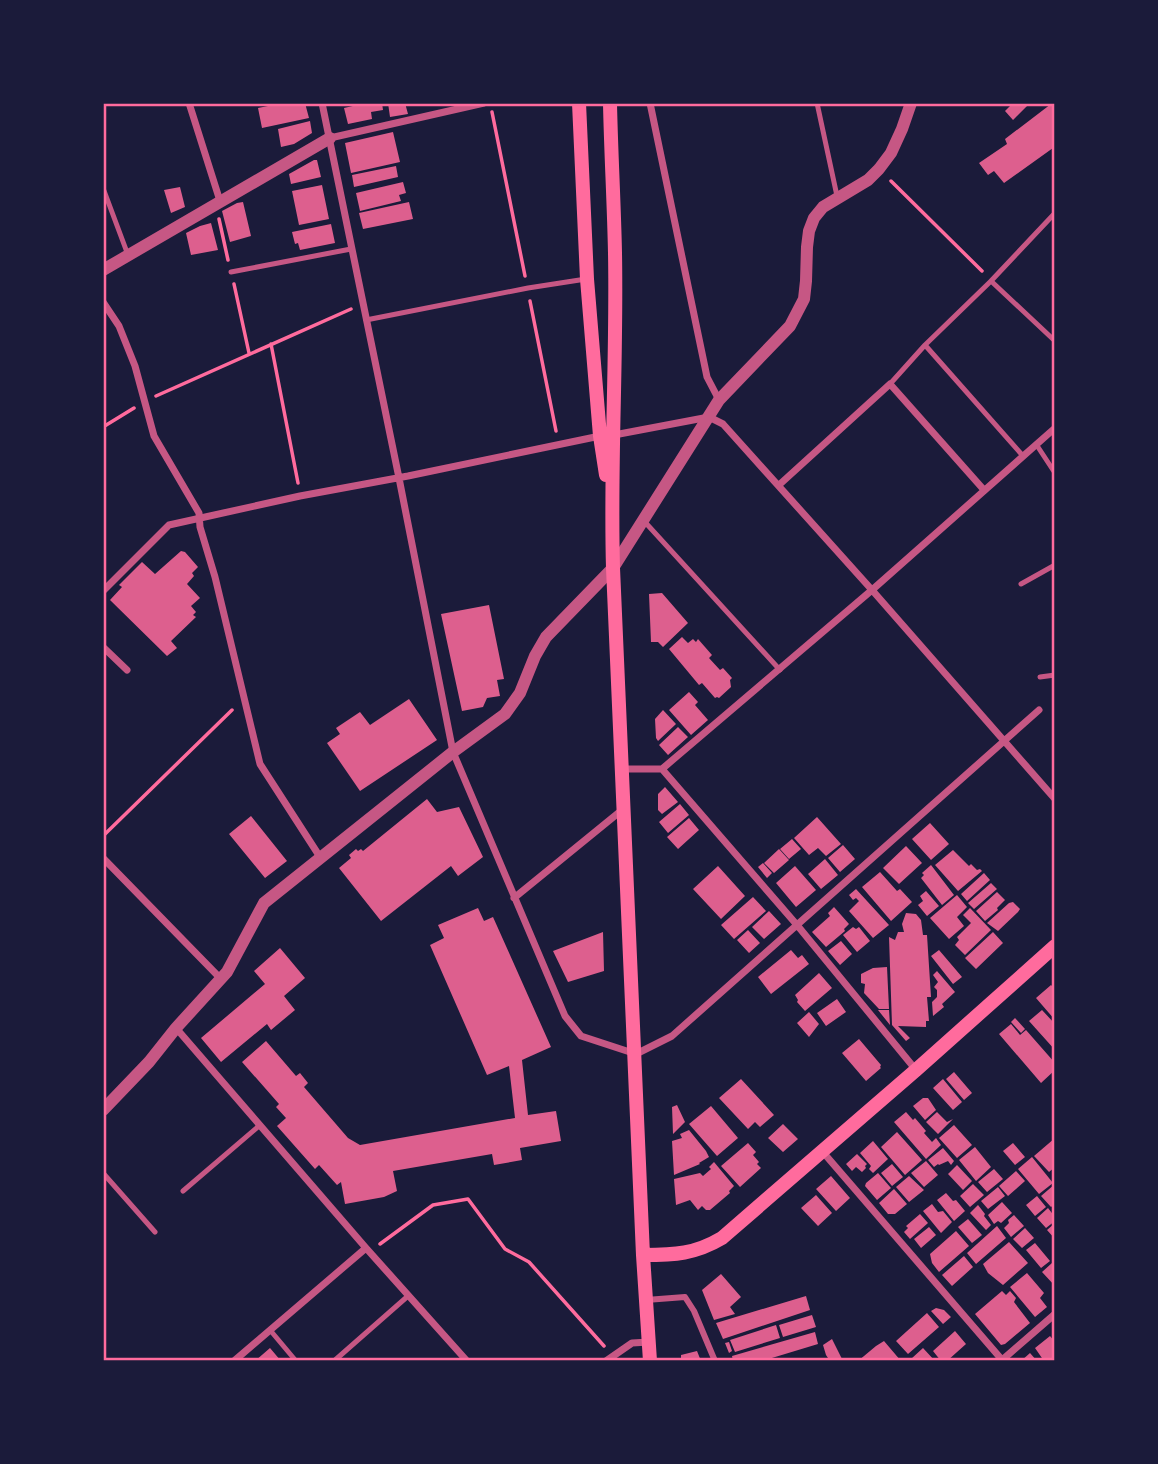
<svg xmlns="http://www.w3.org/2000/svg" width="1158" height="1464" font-family="'Open Sans',sans-serif">
	<rect width="100%" height="100%" fill="#1b1b3a"/>
	<!-- building -->
	<path fill="#dd5f8e" d="M283,103H305L309,118L262,128L258,108Z
		M366,103H382L383,110L371,112L372,119L348,124L344,108Z
		M388,103H405L408,114L390,117Z
		M1013,103H1030L1013,120L1005,111Z
		M1051,104L1055,106V149L1053,148L1004,183L994,171L988,175L979,163L1007,144L1005,139Z
		M310,121L312,133L294,144L281,147L278,129Z
		M393,132L400,162L351,173L345,143Z
		M314,160H317L321,177L291,184L289,174Z
		M396,166L398,177L354,187L352,175Z
		M403,182L406,193L399,195L401,201L360,211L356,193Z
		M322,185L329,219L299,225L292,191Z
		M180,187L185,207L171,213L164,190Z
		M243,202L251,236L230,242L222,211L237,203Z
		M409,202L413,219L363,229L359,213Z
		M211,223L218,250L191,255L186,233L200,226Z
		M331,224L335,243L300,250L298,243L295,244L292,232Z
		M181,551L185,552L198,567L192,573L194,576L187,584L200,598L191,606L196,612L193,615L196,617L171,641L177,648L167,656L110,600L122,587L119,585L142,562L155,574Z
		M662,593L688,623L663,647L658,642H651L649,594Z
		M489,605L504,679L497,680L500,696L487,698L483,707L462,711L441,614Z
		M682,637L688,643L693,639L696,642L698,639L712,655L709,658L720,670L723,668L732,678L730,680L731,687L719,698L717,697L715,698L702,683L699,685L669,649Z
		M689,692L698,702L695,705L708,720L691,735L669,710Z
		M409,699L437,740L360,791L327,743L340,734L336,728L360,712L370,725Z
		M663,710L676,724L658,741L656,738L655,719Z
		M678,727L688,737L668,755L659,745Z
		M665,787L678,802L662,814L658,810V794Z
		M427,799L437,812L459,807L483,857L458,876L451,866L381,921L339,868L351,858L349,855L356,849L358,851L361,849L363,851Z
		M680,804L689,815L668,833L659,822Z
		M251,816L287,861L265,878L229,834Z
		M817,817L841,844L826,856L818,848L809,855L794,838Z
		M689,818L699,830L678,849L667,837Z
		M930,823L949,844L931,860L912,839Z
		M792,839L801,849L789,859L780,849Z
		M843,845L855,859L840,872L828,858Z
		M906,846L922,863L899,884L883,868Z
		M779,849L789,860L774,873L764,863Z
		M953,850L969,866L971,864L977,870L980,869L982,871L958,891L935,865Z
		M825,859L838,875L821,889L808,874Z
		M763,863L772,873L767,878L758,867Z
		M931,865L954,895L942,905L921,878L924,875L922,873Z
		M718,866L745,896L721,919L693,889Z
		M795,866L816,890L796,907L776,883Z
		M880,872L897,891L900,889L912,902L891,921L862,887Z
		M984,873L990,880L967,901L961,894Z
		M991,883L997,889L974,909L968,903Z
		M856,889L889,925L873,938L849,911L859,901L856,898L853,900L849,895Z
		M926,891L939,906L927,916L918,905L923,901L920,896Z
		M997,892L1005,900L997,908L998,910L985,921L976,911Z
		M957,895L967,907L957,917L964,926L949,939L930,918Z
		M753,897L766,911L734,939L721,925Z
		M1013,902L1020,909L1018,912L998,931L987,923L1009,903Z
		M834,907L849,924L844,929L845,931L826,947L812,932L830,916L828,913Z
		M478,908L484,921L493,917L551,1047L522,1060L528,1115L556,1111L561,1141L520,1148L522,1160L494,1165L492,1154L393,1171L397,1191L384,1197L345,1204L341,1182L337,1185L319,1165L315,1169L277,1126L286,1118L276,1107L279,1104L242,1062L266,1041L296,1076L300,1073L308,1083L304,1087L348,1138L360,1145L515,1118L509,1066L487,1075L430,945L444,938L438,925Z
		M970,908L991,930L965,955L955,945L959,940L957,937L971,923L963,915Z
		M769,911L781,924L764,939L752,927Z
		M906,913L916,914L921,920L923,935H927L931,997H927L929,1021H926V1027L898,1026L910,1038L906,1041L892,1025L889,937L895,940L898,932H904L902,924Z
		M853,927L856,929L859,927L870,941L857,952L843,935Z
		M748,930L760,943L749,953L737,940Z
		M603,932L604,971L568,982L553,951Z
		M993,932L1003,943L976,969L965,958Z
		M841,941L852,954L840,965L828,951Z
		M280,948L305,978L284,996L295,1010L271,1030L267,1024L221,1062L201,1038L265,984L254,971Z
		M791,950L798,958L802,955L809,964L771,994L758,977Z
		M939,950L962,977L953,984L931,956Z
		M887,967L889,1009H879L864,993L865,984L861,983V974L873,968Z
		M937,971L955,992L942,1004L944,1007L933,1016L932,1002L937,997V990L934,987L938,982L933,975Z
		M819,973L832,988L805,1011L797,1002L798,1000L795,995Z
		M1051,985L1055,989V1020L1036,998Z
		M837,999L846,1012L826,1026L817,1013Z
		M878,1010H889L890,1025Z
		M1042,1010L1055,1024V1050L1029,1021Z
		M809,1012L819,1024L809,1037L797,1023Z
		M1015,1018L1025,1029L1021,1033L1011,1022Z
		M1011,1024L1020,1035L1026,1030L1055,1063V1070L1041,1083L999,1034Z
		M859,1039L881,1065L880,1067L881,1068L866,1081L842,1053Z
		M954,1072L972,1093L964,1100L946,1079Z
		M741,1079L774,1115L760,1127L755,1122L748,1129L719,1098Z
		M943,1079L962,1102L953,1110L933,1088Z
		M923,1098H928L936,1110L925,1120L913,1106Z
		M677,1105L685,1122L673,1134L672,1107Z
		M711,1106L738,1138L717,1156L689,1124Z
		M906,1112L913,1120L915,1118L926,1131L924,1133L932,1142L936,1138L941,1145L926,1159L894,1122Z
		M937,1112L947,1122L953,1119L938,1134L926,1122Z
		M783,1124L798,1139L783,1152L768,1138Z
		M954,1125L972,1145L957,1158L939,1138Z
		M689,1130L706,1151L709,1157L699,1163L700,1164L674,1175L672,1141L682,1138L680,1134Z
		M897,1132L922,1160L905,1175L881,1147Z
		M1055,1138V1167L1049,1172L1034,1156Z
		M873,1141L888,1159L873,1173L869,1169L871,1166L860,1153Z
		M748,1143L756,1152L753,1155L759,1162L757,1164L761,1168L740,1187L721,1166Z
		M1013,1143L1025,1157L1015,1165L1003,1151Z
		M975,1147L991,1167L976,1181L959,1160Z
		M943,1148L954,1161L951,1165L948,1161L939,1165L938,1164L934,1167L928,1160Z
		M857,1154L867,1164L865,1166L866,1168L862,1172L856,1167L852,1171L846,1164Z
		M1032,1157L1053,1183L1039,1194L1018,1169Z
		M926,1161L938,1175L924,1187L911,1173Z
		M714,1162L734,1186L729,1191L730,1193L710,1210H706L702,1206L698,1210L690,1200L676,1205L674,1179L700,1173L703,1176L711,1169L709,1167Z
		M892,1164L903,1177L892,1186L881,1173Z
		M957,1165L972,1181L963,1190L948,1174Z
		M994,1169L1003,1179L987,1192L978,1182Z
		M1016,1171L1025,1181L1008,1196L999,1186Z
		M878,1173L891,1188L877,1200L865,1186L866,1183Z
		M831,1176L850,1198L836,1211L816,1189Z
		M909,1176L924,1190L909,1202L896,1187Z
		M973,1184L984,1195L970,1207L960,1196Z
		M1055,1184V1204L1051,1207L1041,1196Z
		M998,1187L1005,1196L988,1209L981,1201Z
		M894,1189L907,1204L895,1214H888L879,1203Z
		M946,1193L953,1201L956,1200L965,1211L954,1221L937,1200Z
		M816,1195L832,1213L818,1226L801,1208Z
		M1037,1196L1046,1207L1035,1216L1026,1205Z
		M1002,1202L1012,1213L1001,1223L998,1221L994,1224L988,1215Z
		M932,1204L938,1212L943,1211L952,1222L941,1233L923,1211Z
		M978,1205L985,1214L984,1216L991,1225L986,1230L970,1213Z
		M1048,1208L1055,1217V1221L1046,1228L1037,1218Z
		M920,1214L928,1223L910,1239L904,1232L908,1228L906,1226Z
		M1014,1215L1024,1226L1011,1237L1004,1228L1009,1223L1008,1220Z
		M968,1219L982,1235L972,1243L958,1227Z
		M1055,1223V1239L1047,1230Z
		M997,1226L1006,1238L976,1264L967,1253Z
		M929,1227L936,1235L921,1248L914,1239Z
		M1025,1228L1034,1238L1022,1248L1013,1239Z
		M956,1231L969,1246L939,1272L932,1263L930,1254Z
		M1009,1242L1028,1263L1003,1285L988,1273L983,1264Z
		M1035,1243L1050,1261L1041,1268L1026,1250Z
		M964,1256L973,1267L952,1286L942,1275Z
		M1052,1263L1055,1265V1286L1042,1272Z
		M1027,1273L1044,1293L1040,1298L1047,1307L1035,1317L1010,1287Z
		M721,1274L741,1297L730,1307L735,1314L714,1320L702,1290Z
		M1002,1291L1006,1295L1010,1291L1016,1298L1014,1302L1030,1323L1005,1344L1001,1345L975,1314Z
		M806,1296L810,1310L723,1339L716,1323Z
		M936,1308L944,1310L951,1317L943,1324L931,1311Z
		M927,1313L939,1327L908,1354L896,1341Z
		M812,1315L816,1327L783,1337L779,1325Z
		M776,1325L780,1338L735,1352L730,1340Z
		M955,1331L966,1344L947,1361H941L933,1351Z
		M815,1332L818,1344L762,1361H733L732,1356Z
		M1050,1336L1055,1342V1361H1044L1035,1348Z
		M832,1339L843,1361H830L826,1355L823,1345Z
		M884,1341L901,1361H858L876,1346Z
		M729,1342L732,1351L729,1353L725,1343Z
		M270,1348L281,1361H255Z
		M923,1348L935,1361H912L911,1359Z
		M697,1351L701,1361H681V1355Z
		M1030,1353L1037,1361H1021Z"/>
	<g fill="none" stroke-linecap="round" stroke-linejoin="round">
		<!-- path -->
		<path stroke="#ff6b9d" stroke-width="3.5" d="M492,112L525,276
			M891,181L982,271
			M219,219L228,260
			M234,284L249,353
			M530,301L556,431
			M271,344L298,483
			M156,396L351,309
			M103,427L134,408
			M103,836L232,710
			M380,1244L433,1205L468,1199L505,1249L529,1262L604,1346"/>
		<!-- service -->
		<path stroke="#c65784" stroke-width="5" d="M817,103L837,196
			M103,188L128,255
			M231,272L351,249
			M991,281L1055,341
			M366,320L528,288L586,279
			M925,345L1023,456
			M890,384L925,345L991,281L1055,213
			M1036,444L1055,473
			M644,521L780,670
			M1021,584L1055,565
			M1040,677L1055,675
			M103,1173L155,1232
			M183,1191L260,1125
			M270,1330L296,1361
			M334,1361L408,1296"/>
		<!-- pedestrian -->
		<path stroke="#c65784" stroke-width="6" d="M646,1300L685,1297L694,1311L715,1361"/>
		<!-- minor -->
		<path stroke="#c65784" stroke-width="7" d="M189,103L220,201
			M322,103L399,478L453,752L565,1016L581,1036L636,1054L672,1036L1039,710
			M650,103L707,377L719,400
			M330,138L484,103
			M103,302L119,326L135,366L154,436L199,513L200,527L215,577L260,764L320,857
			M614,435L709,417L723,424L872,590L1055,799
			M779,485L890,384L984,490
			M103,591L169,525L300,496L408,476L600,436
			M103,647L127,670
			M623,769H662L872,590L1055,428
			M662,769L797,925L916,1070
			M103,858L221,979
			M514,898L622,810
			M176,1028L366,1248L467,1361
			M822,1151L1003,1361
			M234,1361L366,1248
			M606,1361L632,1343L649,1342
			M1001,1361L1055,1314"/>
		<!-- tertiary -->
		<path stroke="#c65784" stroke-width="12" d="M103,270L330,138
			M103,1110L149,1062L176,1028L227,972L264,903L453,752L505,714L520,693L535,656L546,637L613,568L719,400L790,326L804,299L806,281L807,247L809,231L814,218L823,207L868,180L879,169L891,153L902,129L911,103"/>
		<!-- secondary -->
		<path stroke="#ff6b9d" stroke-width="14" d="M579,103L587,279L600,436L606,475
			M610,103C611,153 614,203 615,253C617,358 610,463 613,568L643,1255L650,1361
			M643,1255C675,1255 695,1254 722,1238L916,1070L1055,946"/>
	</g>
	<!-- border -->
	<rect width="1158" height="1464" fill="none" stroke="#1b1b3a" stroke-width="210"/>
	<rect x="105" y="105" width="948" height="1254" fill="none" stroke="#ff6b9d" stroke-width="2.5"/>
</svg>
